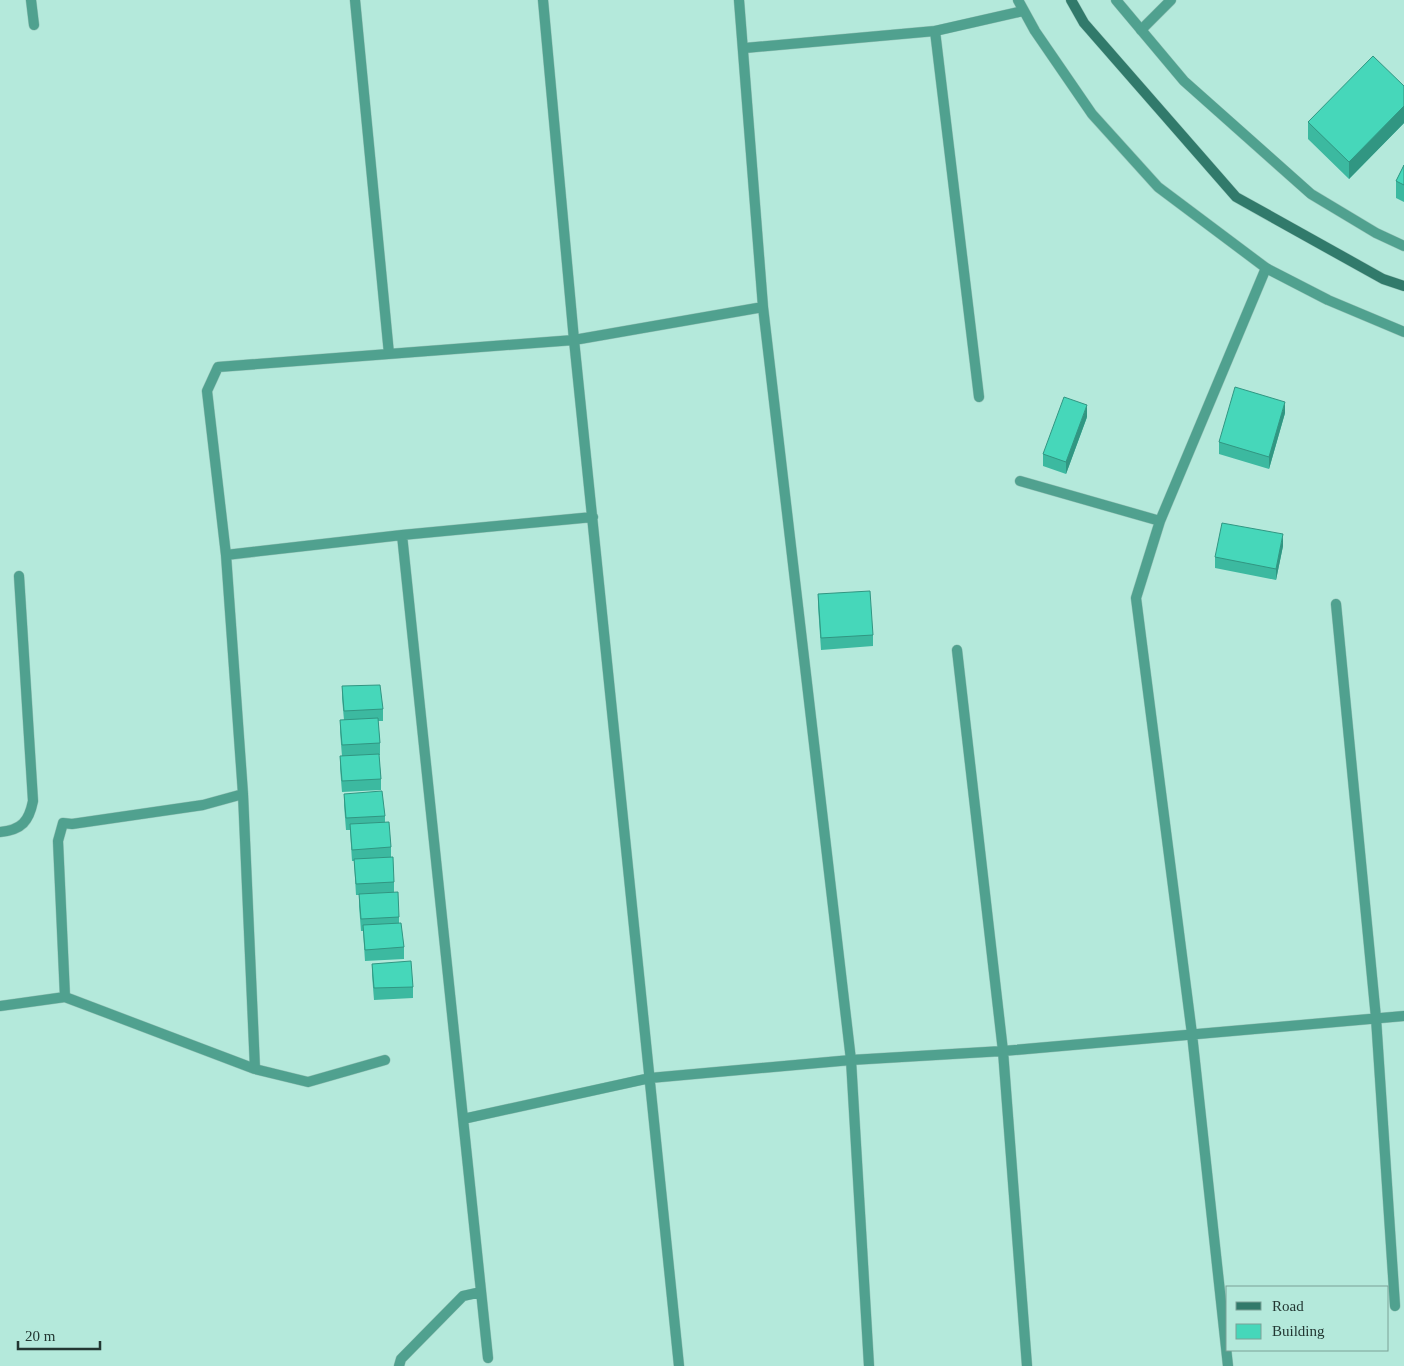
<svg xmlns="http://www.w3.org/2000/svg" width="1404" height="1366" font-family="'Times New Roman',serif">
	<rect width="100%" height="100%" fill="#b4e9db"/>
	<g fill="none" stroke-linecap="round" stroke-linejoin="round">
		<!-- minor casing -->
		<g stroke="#97c5b9" stroke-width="11">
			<path id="minor" d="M31,0L34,25
				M355,0L389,354
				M543,0L574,340L679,1366
				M1141,30L1171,0
				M935,31L1023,11
				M745,48L935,31L979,397
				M763,307L851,1060L869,1366
				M1020,481L1160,521
				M402,535L488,1358
				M226,555L402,535L593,517
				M1336,604L1376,1018L1395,1306
				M957,650L1003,1051L1027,1366
				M0,832C22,830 29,821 33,801L19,576
				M65,997L58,841L63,823L72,824L203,805L243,794
				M0,1006L65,997L255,1069L308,1082L385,1060
				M255,1069L243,794L226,555L207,391L218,367L574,340L763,307L739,0
				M463,1119L650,1078L851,1060L1003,1051L1404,1016
				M399,1366L401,1359L463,1296L481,1292
				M1228,1366L1192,1034L1136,598L1160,521L1266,268"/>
		</g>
		<!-- tertiary casing -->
		<g stroke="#97c5b9" stroke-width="11">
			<path id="tertiary" d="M1018,0L1035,31L1092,114L1158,187L1266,268L1328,300L1404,332
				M1116,0L1184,81L1311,194L1376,233L1404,246"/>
		</g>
		<!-- secondary casing -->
		<g stroke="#97c5b9" stroke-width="11">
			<path id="secondary" d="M1071,0L1084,23L1236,197L1383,279L1404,286"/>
		</g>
		<!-- minor -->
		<use href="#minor" stroke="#50a18f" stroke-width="10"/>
		<!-- tertiary -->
		<use href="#tertiary" stroke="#50a18f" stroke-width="10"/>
		<!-- secondary -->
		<use href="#secondary" stroke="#317a6b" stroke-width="10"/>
	</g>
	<!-- wall -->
	<path fill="#3cb9a0" d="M1404,86V123L1349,179L1308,139V122Z
		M1404,165V202L1396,198V181Z
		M1285,413L1269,469L1219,454V442Z
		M1087,417L1066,474L1043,466V454Z
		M1283,546L1276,580L1215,568V557Z
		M818,594L873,635V646L821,650L818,606Z
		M342,686L383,709V721H378L380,743V755H379L381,779V790L342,792L340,768V756H342L340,732V720H344L342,698Z
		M344,794L385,816V823L391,847V857L394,882V892L399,917V923L404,947V959L365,961L363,931H361L359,906V895H356L354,861H352L350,830H346L344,805Z
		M372,964L413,987V998L374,1000L372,975Z"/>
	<!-- shaded-wall -->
	<path fill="#319682" d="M1404,106V123L1349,179V162Z
		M1285,402V413L1269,469V457Z
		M1087,405V417L1066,474V462Z
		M1283,534V546L1276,580V569Z"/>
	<!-- building -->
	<path fill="#46d7ba" stroke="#319682" d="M1373,56L1404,86V106L1349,162L1308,122Z
		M1404,165V185L1396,181Z
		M1235,387L1285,402L1269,457L1219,442Z
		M1064,397L1087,405L1066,462L1043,454Z
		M1222,523L1283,534L1276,569L1215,557Z
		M870,591L873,635L821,638L818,594Z
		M380,685L383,709L344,711L342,686Z
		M378,718L380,743L342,745L340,720Z
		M379,754L381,779L342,781L340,756Z
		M382,791L385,816L346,818L344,794Z
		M389,822L391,847L352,850L350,824Z
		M393,857L394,882L356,884L354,859Z
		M398,892L399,917L361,919L359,894Z
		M401,923L404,947L365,950L363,925Z
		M411,961L413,987L374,988L372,964Z"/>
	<!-- legend -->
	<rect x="1226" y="1286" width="162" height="65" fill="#b4e9db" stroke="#7aa297"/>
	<rect x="1236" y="1302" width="25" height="8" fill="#317a6b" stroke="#7aa297"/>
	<text x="1272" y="1311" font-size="15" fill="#223732">Road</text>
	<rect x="1236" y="1324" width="25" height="15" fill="#46d7ba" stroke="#7aa297"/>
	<text x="1272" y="1336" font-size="15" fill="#223732">Building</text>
	<!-- scale -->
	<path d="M18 1341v8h82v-8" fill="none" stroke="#223732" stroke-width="2.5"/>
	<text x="25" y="1341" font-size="15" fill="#223732" stroke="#b4e9db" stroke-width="4" paint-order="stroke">20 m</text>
</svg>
